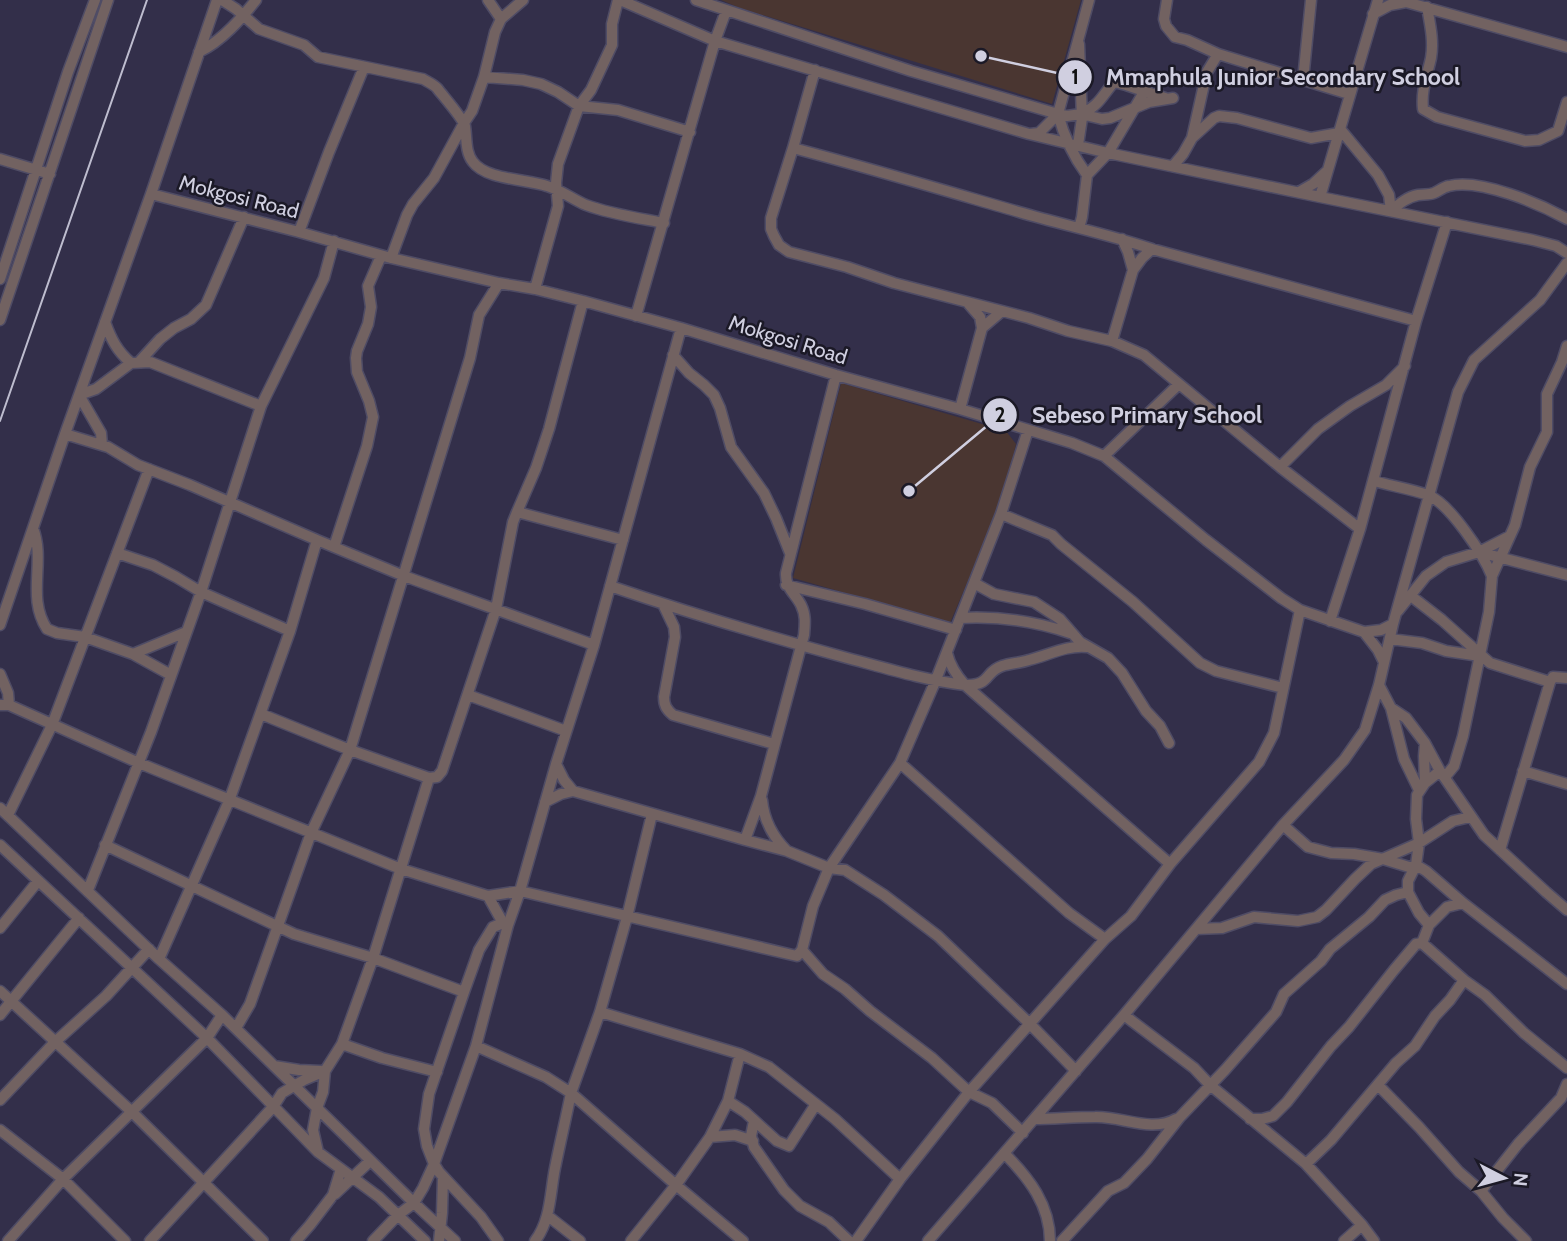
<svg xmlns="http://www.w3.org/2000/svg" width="1567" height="1241" font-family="Cabin,sans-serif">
	<rect width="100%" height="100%" fill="#332f4a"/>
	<!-- education -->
	<path fill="#4a3631" d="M721,0H1081L1052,104L740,8Z
		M841,383L1006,431L1016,444L1011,466L996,515L950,623L793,578Z"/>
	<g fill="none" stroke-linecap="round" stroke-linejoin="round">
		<!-- minor casing -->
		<g stroke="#4f4c65" stroke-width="13">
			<path id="minor" d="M222,0L236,9L259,29L304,45L318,57L423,79C428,82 433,84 437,88C443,96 462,117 465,126C467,138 465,152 473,162C486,180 527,179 547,186C561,190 572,199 586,205C610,214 638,218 664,223
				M488,0L501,19
				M620,0L715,41L1029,134L1108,153L1320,197L1378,0
				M696,0L911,71L1058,114L1067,116L1081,114L1102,119L1110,118L1149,102L1173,98
				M1167,0L1164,19L1166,26L1175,37L1187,40L1218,54L1349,94
				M1427,7C1430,24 1434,41 1431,58C1427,76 1421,90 1423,109L1437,117L1525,141L1539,140L1558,131L1567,102
				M1373,14L1390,5L1406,2L1567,47
				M199,52C222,41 241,19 256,0
				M815,70L793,148C869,168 943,190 1019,212C1063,225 1108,234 1152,249L1416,321
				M484,77L523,80L541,84L558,92L579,106L618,110L690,132
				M1303,80L1311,0
				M1058,114C1064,137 1073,156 1087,175
				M1081,114C1100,105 1101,97 1114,82L1126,85L1165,98
				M1340,129L1378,175L1389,195L1391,211
				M1030,134L1039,133L1058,114L1089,0
				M1192,138L1214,118L1219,116L1237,118L1311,138L1339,133
				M1078,145L1082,118L1079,44
				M793,148L771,218V229L774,236L779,245L789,252L847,267L894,283L1029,318L1068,331L1112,341L1144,355L1280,467L1360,529
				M0,159L50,174
				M1173,166L1183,154L1192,138L1205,80L1207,72L1218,54
				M1299,192L1313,184L1326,172
				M151,194L299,232L391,258L499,283L535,289L583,301L681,328L836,375L960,409L1072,443L1104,456L1206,540L1281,598L1300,610L1364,632L1381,630L1393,624
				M1320,197L1533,240L1556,246L1567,253
				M1391,211C1399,204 1407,197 1418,195C1424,194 1429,195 1434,193C1439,191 1443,187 1449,186C1480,178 1540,204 1567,219
				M1079,228L1082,217L1087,175L1108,153L1144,92
				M299,232L329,152L364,67
				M1122,239L1128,252L1133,270
				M391,258L407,215L413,204L434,178L464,123L472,111L484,77L495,32L501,19L523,0
				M0,279L68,72L95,0
				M535,289L558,206L556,183L558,164L579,106L591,90L612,45V24L618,0
				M967,302L980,317L982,328
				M636,316L715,41L726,11
				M0,320L108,0
				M105,322C111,339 117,351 131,363L150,362L261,406
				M1112,341L1133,270L1142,258L1152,249
				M673,355L689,373L704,385L714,395L720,408L731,447L764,493L776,518L790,553
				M139,362L160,339L174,328L191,319L206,305L244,217
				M960,409L982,328L1002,311
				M65,434L108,447L138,465L190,485L317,540L290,631L229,801L159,959
				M102,445L101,433L79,395L96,389L131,363
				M1104,456L1179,384
				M1280,467L1318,429L1350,406L1386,385L1405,366
				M1374,481C1392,486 1411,489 1428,495C1450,504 1483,554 1492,576
				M517,512L536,468L549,429L583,301
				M1001,514L1052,535L1061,544L1133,602L1200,663L1216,671L1283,688
				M33,528C46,562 26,597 47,629L57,633L85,637L133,654L186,632
				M317,540L404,576L594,645
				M334,547L367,446L373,417L369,401L357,372L356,358L357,351L368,324L371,307L368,286L381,256
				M1479,552L1510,536
				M117,553L153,565L176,577L201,592L290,631
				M974,583L994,594L1034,602L1060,619L1080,642L1108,658L1122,673L1146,711L1160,726L1169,743
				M786,585L865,604L956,630
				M610,586C686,612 763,635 840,656C882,667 922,680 965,685L1170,864
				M1411,596L1442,620L1490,663L1550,682
				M663,604L674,627L675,637L664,697C664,705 666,709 673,715L774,744
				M1398,611L1426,576L1446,562L1479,552L1567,575
				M960,618C997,616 1035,621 1070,633
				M1330,621L1360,529L1416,321L1447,222
				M0,625L65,434L151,194L217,0
				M1364,632L1378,650L1384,662
				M1390,639L1422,643L1446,651L1480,656
				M947,653C950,666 956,675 965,685C991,686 984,672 1002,666C1011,663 1020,663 1029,660C1049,655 1066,645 1087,647
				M133,654L171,675
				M0,674L8,693L9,705
				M1379,685L1391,708L1406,718L1425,743L1440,771L1484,835L1546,892L1567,910
				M468,695L566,731
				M0,705H9L139,763L401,869L488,896L520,891L797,956L802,950L813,906L829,868L900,763L935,682L1001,514L1028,430
				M1391,708L1404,759L1419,790
				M261,714L350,750L429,778L437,777L442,771L496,609L513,522L517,512L623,540
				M900,763L1069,913L1105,939
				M556,764L564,780L573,791
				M1523,771L1567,784
				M1445,777L1454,766L1463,736L1489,612L1492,576L1515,525L1530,467L1547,432V394L1562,362L1567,346
				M1425,783L1424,756L1425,743
				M762,800C764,821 773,837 787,851
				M545,802L561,794L573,791L745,840L761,796L804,635C805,624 806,615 801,605C795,593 785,588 786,573L836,375
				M0,808L159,959L222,1015L414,1203L455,1241
				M8,815L52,725L149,469
				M1283,825L1308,847L1331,853L1354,854L1383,859L1409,867L1416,865L1426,871L1463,903L1567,984
				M745,840L787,851L829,868L845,870L884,895L938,936L1030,1024L1076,1071
				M0,845L207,1038L318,1152L379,1197L425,1241
				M105,845L294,934L373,958L464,992
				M1500,850L1550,682L1553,677L1567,678
				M88,890L151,732L201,592L261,406L324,278L334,241
				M488,896L503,923L506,924
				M1429,925L1447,907L1463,903
				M0,928L38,881
				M1196,929L1222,928L1254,917L1298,921L1317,917L1326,910L1355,879L1371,864L1419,843L1453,821L1470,817
				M1422,943L1429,925L1419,913L1408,892V881L1416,865L1419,843L1416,819L1417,795L1425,783L1440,771
				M802,950L823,974L845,989L870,1011L932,1058L969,1092L992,1103L1023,1133
				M0,991L132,1112L263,1241
				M600,1012L740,1054L769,1067L835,1119L900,1179
				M0,1015L79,918
				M1124,1015L1194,1068L1210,1085L1306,1164L1362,1225L1374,1241
				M236,1028L250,1004L311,833L350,750L470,358L479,315L499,283
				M342,1044L382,1058L437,1072
				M476,1046L546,1077L571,1093L600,1012L627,917L652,814
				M274,1066L299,1070L321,1071
				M1378,1085L1419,1127L1459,1172L1481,1191L1503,1218L1526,1241
				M571,1093L676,1185L743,1241
				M0,1100L55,1042L106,996L149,949
				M728,1101L745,1112L777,1141L789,1146L816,1104
				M1034,1119C1054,1119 1074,1117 1095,1117C1122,1116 1151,1133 1176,1119
				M1250,1119H1262L1273,1116L1287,1102L1331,1046L1349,1027L1394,970L1416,944L1422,943L1464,980L1485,995L1524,1033L1567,1068
				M754,1121L751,1136L754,1147L784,1190L800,1206L829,1222L849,1241
				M0,1130L63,1179L125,1241
				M710,1137L735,1135L753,1141
				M318,1152L313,1130L317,1108L323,1092L325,1071L342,1044L373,958L429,778
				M1005,1154C1029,1178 1050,1205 1050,1241
				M1306,1164L1331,1140L1396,1063L1415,1046L1435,1016L1450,1000L1464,980
				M1481,1191L1518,1144L1561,1098L1567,1084
				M335,1194L370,1161
				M548,1216L580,1241
				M8,1241L63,1179L207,1038L222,1015
				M150,1241L273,1107L282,1093L304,1080L325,1071
				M296,1241L310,1225L333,1195L341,1169
				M373,1241L398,1215L414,1203L423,1188L434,1164L476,1046L508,925L520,891L556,764L594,645L681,328
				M439,1241L442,1213L443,1177
				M498,1241L481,1217L439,1172L434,1164L427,1146L424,1129L429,1094L464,992L479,950L493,927L503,923
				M535,1241C551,1220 550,1193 555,1168C560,1143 566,1118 571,1093
				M631,1241L676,1185L710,1137L728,1101L740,1054
				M856,1241L900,1179L969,1092L1105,939L1131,916L1170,864L1259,762L1274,733L1300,610
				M928,1241L1124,1015L1283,825L1344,760L1365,730L1379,685L1393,624L1458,392L1474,360L1540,300L1567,263
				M1062,1241L1108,1191L1124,1183L1147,1159L1180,1117L1225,1070L1276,1012L1284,994L1321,961L1330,949L1369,917L1385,900L1396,895L1408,892
				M1344,1241L1362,1225"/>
		</g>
		<!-- minor -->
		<use href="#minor" stroke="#726261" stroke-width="10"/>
		<!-- rail -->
		<path stroke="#bebdcf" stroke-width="2" d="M0,421L147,0"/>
	</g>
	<g text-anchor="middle" stroke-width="5" stroke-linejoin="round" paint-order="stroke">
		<!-- street labels -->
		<g font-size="21" fill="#d0cfe0" stroke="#1b1926">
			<text transform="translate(239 197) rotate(14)" y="7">Mokgosi Road</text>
			<text transform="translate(788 340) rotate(17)" y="7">Mokgosi Road</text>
		</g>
	</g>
	<!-- callouts -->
	<path fill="none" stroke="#d0cfe0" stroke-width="2.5" d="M981 56L1075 77M909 491L1000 415"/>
	<g fill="#d0cfe0" stroke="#1b1926" stroke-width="2.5">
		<circle cx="981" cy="56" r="7"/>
		<circle cx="909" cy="491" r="7"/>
		<circle cx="1075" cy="77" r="18"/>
		<circle cx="1000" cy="415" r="18"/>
	</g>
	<g font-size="21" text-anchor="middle" font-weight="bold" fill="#111">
		<text x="1075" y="84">1</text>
		<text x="1000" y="422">2</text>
	</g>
	<g font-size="23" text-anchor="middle" font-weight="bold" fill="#d0cfe0" stroke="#1b1926" stroke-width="5" stroke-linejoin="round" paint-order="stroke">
		<text x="1283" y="85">Mmaphula Junior Secondary School</text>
		<text x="1147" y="423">Sebeso Primary School</text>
	</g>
	<!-- north arrow -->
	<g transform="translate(1504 1178) rotate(96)" stroke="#1b1926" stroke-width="5" paint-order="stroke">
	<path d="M0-5L12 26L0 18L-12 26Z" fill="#d0cfe0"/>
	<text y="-10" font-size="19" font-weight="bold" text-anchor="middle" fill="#d0cfe0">N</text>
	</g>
</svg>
